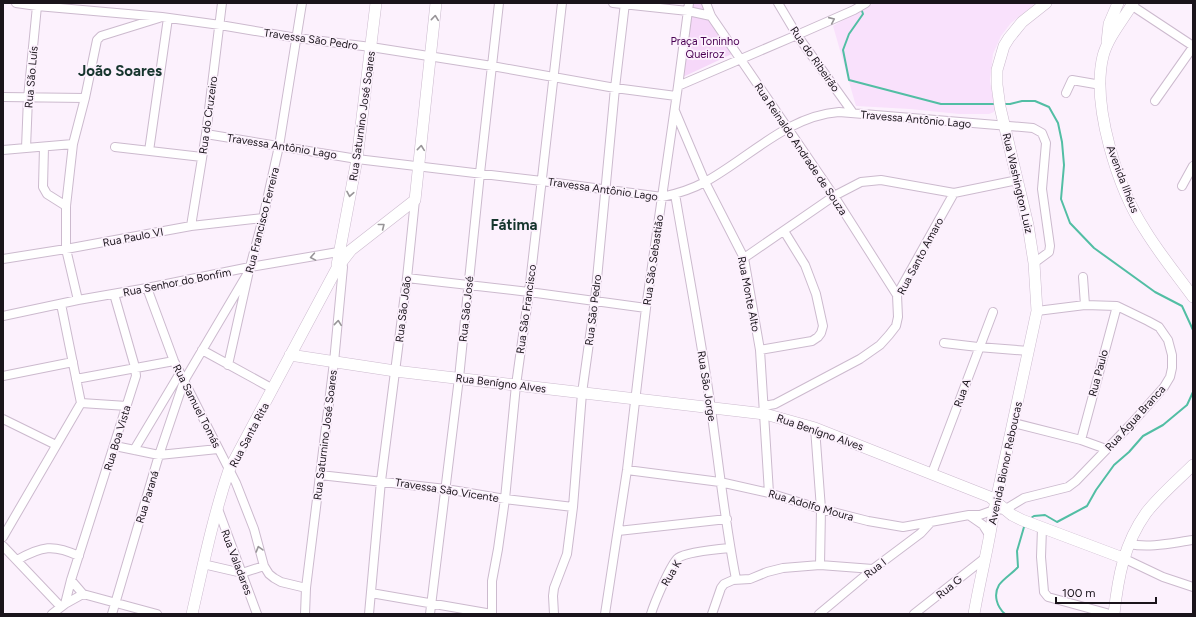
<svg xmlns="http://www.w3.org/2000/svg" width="1196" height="617" font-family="Figtree,sans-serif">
	<rect width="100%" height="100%" fill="#fcf1fd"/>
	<!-- built -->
	<path fill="#f9e1fc" d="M874,3H1036L1011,23L1001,36L993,54L990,81L995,107L994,112L989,114H959L910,109L856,106L833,26Z"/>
	<!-- green -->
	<path fill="#f6d8f9" d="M691,3H704L705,7L704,10L690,9Z
		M691,16L709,20L732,54L683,77Z"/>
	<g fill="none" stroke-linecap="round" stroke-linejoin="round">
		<!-- stream -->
		<path stroke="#52bea4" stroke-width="2" d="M861,8L863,14L849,34L843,50L849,80L941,104H997
			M1003,104H1010L1022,101H1035L1049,107L1058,123L1062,142L1064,165L1061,199L1070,223L1094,248L1155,292L1182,306L1193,330
			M1031,518L1034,516L1045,515L1057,522L1087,506L1096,490L1114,465L1129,452L1143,436L1163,425L1187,405L1193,392
			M1005,614C997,607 993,595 999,585C1004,578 1013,573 1018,567L1017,551L1024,527L1025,525"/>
		<!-- street casing -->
		<g stroke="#ccbace" stroke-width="10">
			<path id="street" d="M16,3L37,6L162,17L220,25L297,38L371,47L492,66L615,88L676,96
				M613,3L688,11L711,16
				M706,3L711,16L834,196L897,295
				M778,3L797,35L853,113
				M1131,5L1193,46
				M678,86L689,3
				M1066,93L1072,80L1101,85
				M3,97L85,98
				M1155,101L1193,47
				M675,111L705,182L744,258L760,350L769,493
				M206,134L357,159L542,181L662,197C676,194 692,189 705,182C749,158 787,116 839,112L1033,128L1042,133L1046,143L1042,189L1050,246L1049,252L1034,263
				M44,147L43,187L47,194L66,206
				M115,147L202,157
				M26,148L73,144
				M3,150L26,148L28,98L37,6
				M149,151L168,18
				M1182,186L1193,166
				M675,194C687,265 701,337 711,409C719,466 725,523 736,579
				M191,226L206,134L222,3
				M744,258L834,196L861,182L881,180L954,193
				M3,259L66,249L191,226L263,218
				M1083,277L1085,305
				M407,278L529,292L646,308
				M147,288L174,361L236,483L254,529L264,566L269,574L274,578L281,582L306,588
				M78,300L66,249V206L73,144L85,98L97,40L101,36L159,18
				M3,316L78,300L147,288L250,267L344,251
				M944,343L978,347L1029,351
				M202,350L273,389
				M760,350L812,341L818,337L821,333L823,326L816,294L805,265L784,231
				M228,365L249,271L263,218L279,146L302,3
				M3,376L73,362
				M76,379L174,361
				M81,403L127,406
				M764,406L775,404L860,359L880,345L889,335L896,326L898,317L897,295L954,193L1018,180
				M3,419L56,445
				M1014,423L1081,440L1106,449
				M815,428L821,509L820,565
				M1081,440L1117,306
				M115,446L159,455L218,449
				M134,450L180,373
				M627,470L720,482L769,493L821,509L868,521L903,527L969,515H980L994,510L1006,509L1024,498L1068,487L1076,481L1132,423L1164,387L1170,377L1172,368V355L1168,340L1159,327L1148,321L1117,306L1085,305L1037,311
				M932,473L993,312
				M320,475L446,489L505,499L573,507
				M218,509L257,614
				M970,516L983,525L990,536
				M1042,528L1041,557L1044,592L1048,597L1110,614
				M618,531L727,519
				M3,537L81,403L61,304
				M1129,544C1151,548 1171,543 1193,540
				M3,546L61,607
				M1123,558L1163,577L1193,587
				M17,560C42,546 53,544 79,556
				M203,564L242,573L264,566
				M71,580L83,594L157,614
				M371,593L492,614
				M65,604L83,594
				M52,614L65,604L71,580L136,376L135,367L114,294
				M112,614L159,455L184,381L249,271
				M305,614L306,588L334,362L343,267L341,259
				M369,614L381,481L407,278L415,200
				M430,614L459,378L480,173L499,3
				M492,614V581L498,549L505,499L516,385L529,292L562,3
				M554,614L553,596L554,588L567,554L573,507L582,393L595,300L615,88L625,3
				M605,614L627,470L646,308L678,86L797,35L854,10L866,3
				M651,614C654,604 671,563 678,558C686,552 719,549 730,548
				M712,614L721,588L724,584L733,580L750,579L767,572L783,568L820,565L873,569
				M819,614L873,569L921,533L931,522
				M914,614L985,558"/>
		</g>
		<!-- secondary casing -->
		<g stroke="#ccbace" stroke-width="12">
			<path id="secondary" d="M1133,3C1123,20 1108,37 1103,56C1091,105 1118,189 1145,230C1159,253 1177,275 1193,297
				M1107,42L1109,24L1118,3
				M337,265L357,159L376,3
				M290,355L395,371L765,414L815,428L990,497L1012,515L1022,520L1123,558
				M192,614C203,566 213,517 229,470L337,268L351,250L415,200L436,3
				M974,614C980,579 989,545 994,510L1037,311L1034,263L1028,225L1000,107L997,85V70L1004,46L1009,38L1022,22L1046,3
				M1114,614C1118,577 1124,544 1146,513C1160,495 1178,480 1193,465"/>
		</g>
		<!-- street -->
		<use href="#street" stroke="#fff" stroke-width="8"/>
		<!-- secondary -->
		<use href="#secondary" stroke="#fff" stroke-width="11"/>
	</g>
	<!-- one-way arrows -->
	<defs><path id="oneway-chevron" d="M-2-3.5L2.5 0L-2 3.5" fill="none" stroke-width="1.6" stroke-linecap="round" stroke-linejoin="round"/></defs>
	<g stroke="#989598">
		<use href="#oneway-chevron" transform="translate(435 18) rotate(-84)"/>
		<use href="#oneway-chevron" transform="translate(832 20) rotate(-24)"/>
		<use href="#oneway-chevron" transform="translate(421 148) rotate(-84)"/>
		<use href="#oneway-chevron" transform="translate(350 194) rotate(100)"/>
		<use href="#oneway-chevron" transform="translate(382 226) rotate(-38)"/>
		<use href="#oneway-chevron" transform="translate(313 257) rotate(170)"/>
		<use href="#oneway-chevron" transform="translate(338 323) rotate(-84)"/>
		<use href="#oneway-chevron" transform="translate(259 549) rotate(-106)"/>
	</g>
	<g text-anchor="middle" stroke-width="3.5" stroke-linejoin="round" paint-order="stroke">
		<!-- street labels -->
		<g font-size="11" fill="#1a141b" stroke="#fcf1fd">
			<text transform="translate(311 39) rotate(8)" y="4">Travessa São Pedro</text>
			<text transform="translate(815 59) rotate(55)" y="4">Rua do Ribeirão</text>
			<text transform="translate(31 77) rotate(-85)" y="4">Rua São Luís</text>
			<text transform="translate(208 115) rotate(-82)" y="4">Rua do Cruzeiro</text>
			<text transform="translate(362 116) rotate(-82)" y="4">Rua Saturnino José Soares</text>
			<text transform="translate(916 119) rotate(5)" y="4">Travessa Antônio Lago</text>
			<text transform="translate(282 146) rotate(9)" y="4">Travessa Antônio Lago</text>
			<text transform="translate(801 149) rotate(56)" y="4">Rua Reinaldo Andrade de Souza</text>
			<text transform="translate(1123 179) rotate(69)" y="4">Avenida Ilhéus</text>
			<text transform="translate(1018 183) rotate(77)" y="4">Rua Washington Luiz</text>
			<text transform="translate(603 189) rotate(8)" y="4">Travessa Antônio Lago</text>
			<text transform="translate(262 220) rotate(-76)" y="4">Rua Francisco Ferreira</text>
			<text transform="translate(133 237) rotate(-11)" y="4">Rua Paulo VI</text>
			<text transform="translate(920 256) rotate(-62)" y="4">Rua Santo Amaro</text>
			<text transform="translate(653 260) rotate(-82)" y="4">Rua São Sebastião</text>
			<text transform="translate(177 282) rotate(-11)" y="4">Rua Senhor do Bonfim</text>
			<text transform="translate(749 294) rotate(79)" y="4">Rua Monte Alto</text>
			<text transform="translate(403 309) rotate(-83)" y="4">Rua São João</text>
			<text transform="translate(466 309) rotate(-84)" y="4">Rua São José</text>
			<text transform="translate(526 309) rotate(-82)" y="4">Rua São Francisco</text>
			<text transform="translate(593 310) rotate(-83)" y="4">Rua São Pedro</text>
			<text transform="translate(1098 373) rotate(-75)" y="4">Rua Paulo</text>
			<text transform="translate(501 383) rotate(7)" y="4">Rua Benígno Alves</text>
			<text transform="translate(707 386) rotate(81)" y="4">Rua São Jorge</text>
			<text transform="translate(962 393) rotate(-70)" y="4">Rua A</text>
			<text transform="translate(197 406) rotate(63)" y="4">Rua Samuel Tomás</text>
			<text transform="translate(1135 418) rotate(-48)" y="4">Rua Água Branca</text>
			<text transform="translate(820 432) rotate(19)" y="4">Rua Benígno Alves</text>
			<text transform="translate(249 435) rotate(-62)" y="4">Rua Santa Rita</text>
			<text transform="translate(325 435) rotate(-83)" y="4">Rua Saturnino José Soares</text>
			<text transform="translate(117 438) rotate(-73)" y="4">Rua Boa Vista</text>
			<text transform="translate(1005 463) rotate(-78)" y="4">Avenida Bionor Reboucas</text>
			<text transform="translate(447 490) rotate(9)" y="4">Travessa São Vicente</text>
			<text transform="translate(147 497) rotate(-73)" y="4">Rua Paraná</text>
			<text transform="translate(811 505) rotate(16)" y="4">Rua Adolfo Moura</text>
			<text transform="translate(237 562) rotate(69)" y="4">Rua Valadares</text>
			<text transform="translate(875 568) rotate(-38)" y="4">Rua I</text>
			<text transform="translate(671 573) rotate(-59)" y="4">Rua K</text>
			<text transform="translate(949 587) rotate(-39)" y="4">Rua G</text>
		</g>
		<!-- park labels -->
		<g font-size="11" fill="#490152" stroke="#fcf1fd">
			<text x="705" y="45">Praça Toninho<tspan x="705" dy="13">Queiroz</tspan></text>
		</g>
		<!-- district labels -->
		<g font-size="15" font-weight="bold" fill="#16352d" stroke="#fcf1fd">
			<text x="120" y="76">João Soares</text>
			<text x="514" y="230">Fátima</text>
		</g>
	</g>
	<!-- border -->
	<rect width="1196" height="617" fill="none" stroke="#1a141b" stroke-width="8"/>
	<!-- scale -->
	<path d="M1056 597v6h100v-6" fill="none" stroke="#1a141b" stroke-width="2"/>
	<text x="1062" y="597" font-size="12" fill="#1a141b" stroke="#fcf1fd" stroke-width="3" paint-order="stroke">100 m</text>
</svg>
